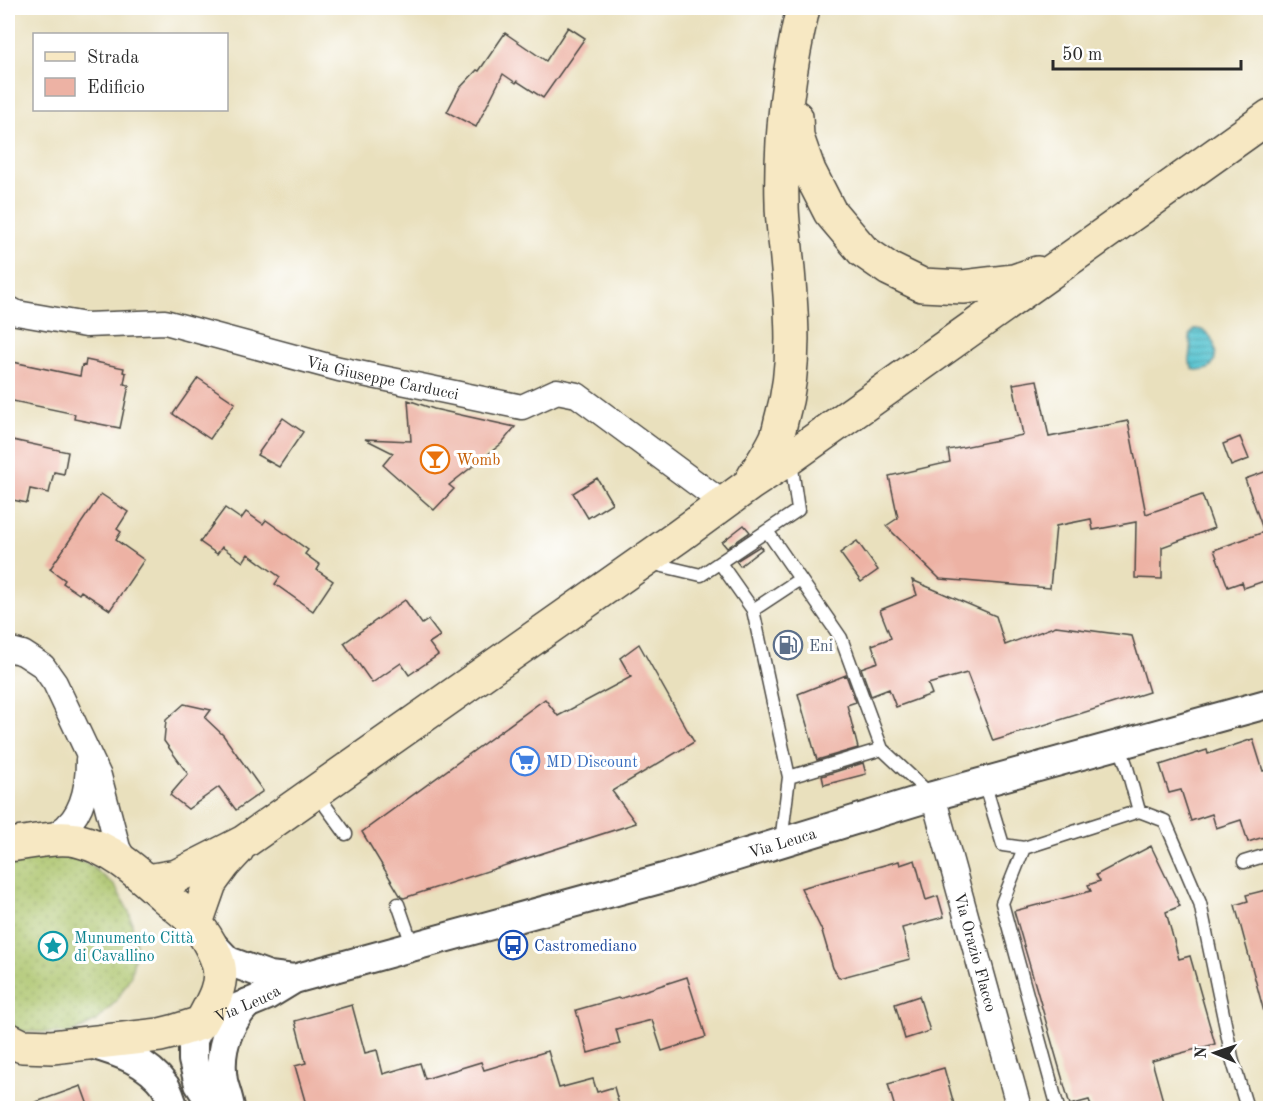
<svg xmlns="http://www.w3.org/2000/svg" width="1278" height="1116" font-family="'Old Standard TT',serif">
	<defs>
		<pattern id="grass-dots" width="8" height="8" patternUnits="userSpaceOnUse" patternTransform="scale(1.5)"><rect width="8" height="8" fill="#aac369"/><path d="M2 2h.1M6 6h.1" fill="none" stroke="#8b9f57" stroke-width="1.8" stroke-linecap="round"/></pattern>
		<pattern id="water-rules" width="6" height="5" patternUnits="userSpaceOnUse" patternTransform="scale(1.5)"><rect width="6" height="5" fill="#59c5d1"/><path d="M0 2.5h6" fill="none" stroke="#4aa0aa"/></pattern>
	</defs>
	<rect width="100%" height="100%" fill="#fff"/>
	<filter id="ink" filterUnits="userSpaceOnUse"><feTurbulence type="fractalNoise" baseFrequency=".0167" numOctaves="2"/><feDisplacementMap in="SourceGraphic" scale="12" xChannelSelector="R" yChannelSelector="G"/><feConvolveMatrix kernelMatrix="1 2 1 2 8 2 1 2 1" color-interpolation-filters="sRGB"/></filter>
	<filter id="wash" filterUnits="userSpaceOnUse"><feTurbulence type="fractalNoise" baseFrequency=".008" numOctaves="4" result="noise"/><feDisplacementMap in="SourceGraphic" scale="24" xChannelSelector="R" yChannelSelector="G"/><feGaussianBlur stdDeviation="1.35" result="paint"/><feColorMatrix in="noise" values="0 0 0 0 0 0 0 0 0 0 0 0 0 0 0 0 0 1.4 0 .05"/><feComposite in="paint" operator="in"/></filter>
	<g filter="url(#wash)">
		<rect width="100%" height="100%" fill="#e9e0bd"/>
		<!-- grass -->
		<path fill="url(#grass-dots)" stroke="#6a774a" stroke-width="1.5" d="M61,853L90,865L115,886L130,914L136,946L131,975L117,1000L96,1021L70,1034L8,1030V860Z"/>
		<!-- water -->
		<path fill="url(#water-rules)" stroke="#42787e" stroke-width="1.5" d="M1196,329C1220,329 1223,375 1198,370C1194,370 1192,368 1191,365C1188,360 1191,356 1191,351C1192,346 1189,341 1190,336C1191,332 1193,332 1196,329Z"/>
		<g id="blocks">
			<!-- building -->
			<path fill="#edb2a4" d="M568,27L585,38L543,98L517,81L516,83L503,74L476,127L447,112L459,89L477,70L479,71L505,33L546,61Z
				M86,360L124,368L123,372L126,373L124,384L129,385L120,428L74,419L75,414L8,400V361L80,376L82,365L85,366Z
				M198,378L235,403L210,439L173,414Z
				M1037,380L1049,437L1128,421L1146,514L1202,495L1214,528L1162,547V579L1135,578L1136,522L1093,530L1091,519L1056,526L1050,588L940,579L886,526L898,518L889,476L950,462L948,450L1023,435L1013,384Z
				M408,400L434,409L515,427L501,444L449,485L454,489L434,510L383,465L393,453L365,439L411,441Z
				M283,418L303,432L279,467L257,455Z
				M1240,437L1249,459L1231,466L1223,444Z
				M8,439L68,452L64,474L54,472L49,493L30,489L27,503L8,499Z
				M1270,470V579L1244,588L1242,582L1228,587L1214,550L1264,532L1245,479Z
				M597,478L612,503L588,518L573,493Z
				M101,494L128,512L117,529L121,532L116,540L144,560L110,610L81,591L79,594L63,583L65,580L50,569Z
				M225,508L241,519L246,512L263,524L266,520L308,550L305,554L320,565L317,570L333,581L313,611L275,584L280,577L248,554L243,562L222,547L217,554L200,542Z
				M744,525L750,532L727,548L722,542Z
				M857,541L878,570L861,582L840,553Z
				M760,546L762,549L740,566L736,561Z
				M912,580L996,616L1005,645L1056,626L1132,636L1149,692L993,741L967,673L928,684L932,694L896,707L889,689L871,696L861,668L878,662L872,645L891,638L880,610L917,595Z
				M405,600L422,624L428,620L440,636L429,643L438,655L409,675L401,663L372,683L344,643Z
				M639,644L694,742L612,791L636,823L404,898L401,897L362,832L545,699L558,716L631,677L620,658Z
				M846,675L856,702L847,705L858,748L817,760L798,694Z
				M184,704L211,710L205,718L223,735L263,791L236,810L219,787L188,809L170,795L188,774L164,741L166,720Z
				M1253,739L1263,771L1270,769V835L1248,842L1241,820L1216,828L1212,814L1191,821L1181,790L1169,793L1160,765L1207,750L1208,754Z
				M863,763L866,774L824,785L822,776Z
				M1151,846L1180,906L1166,912L1179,959L1190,956L1215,1044L1152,1061L1165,1108H1092L1089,1100L1070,1105L1014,911L1091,891L1088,885L1100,881L1096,875Z
				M915,860L926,900L938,896L944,917L902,928L910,959L839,978L833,968L822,931L801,888L899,861L900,865Z
				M1270,889V1011L1264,1012L1235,905L1248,901L1246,895Z
				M687,977L706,1037L662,1051L652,1020L616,1029L620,1044L588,1053L576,1010L618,998L619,999Z
				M919,996L930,1031L905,1039L895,1004Z
				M352,1005L365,1053L377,1050L383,1074L420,1063L425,1079L481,1062L484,1070L548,1051L559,1088L593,1079L597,1092L614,1087L620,1108H307L295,1066L306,1063L295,1021Z
				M944,1068L955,1108H895L888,1084Z
				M81,1086L89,1108H25V1106Z"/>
		</g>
	</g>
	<g filter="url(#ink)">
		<use href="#blocks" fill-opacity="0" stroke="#484641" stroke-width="1.5"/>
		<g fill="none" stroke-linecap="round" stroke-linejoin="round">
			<!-- service casing -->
			<g stroke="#484641" stroke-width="15">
				<path id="service" d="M767,531L841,638L882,749
					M650,563L701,575L798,510L791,461
					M720,563L753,610L789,777
					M753,610L800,579
					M984,782L1003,845L1024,848L1139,811L1126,764L1119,745
					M316,793L346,834
					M1139,811L1165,821L1200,903L1233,1062L1247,1108
					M781,842L789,777L882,749L932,796
					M1024,848L1002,903L1058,1108
					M1244,862L1270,854
					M398,904L413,947"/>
			</g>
			<!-- minor casing -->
			<g stroke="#484641" stroke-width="27">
				<g id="minor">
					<path id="s1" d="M8,308L17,313L86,325L165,322L339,369L522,407L557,391L577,395L723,503"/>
					<path d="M8,649L23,653L43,666L55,683L99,776L118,848L128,866"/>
					<path id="s2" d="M933,796L1019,1108"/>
					<path d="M41,840C47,838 54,836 59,832C83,817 88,787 88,760"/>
				</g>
			</g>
			<!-- tertiary casing -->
			<g stroke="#484641" stroke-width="32">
				<g id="tertiary">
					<path d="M208,940L228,961L269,976L294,979"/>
					<path d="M91,1044C119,1052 147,1061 165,1086C169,1092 171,1101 174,1108"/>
					<path id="s3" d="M214,1108L199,1084L193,1060V1040L201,1023L266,996L294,979L678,874L933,796L1270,703"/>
					<path d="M230,1108C229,1099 225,1090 223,1081C218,1050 227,1025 248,1003"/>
				</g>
			</g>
			<!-- secondary casing -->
			<g stroke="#484641" stroke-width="36">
				<path id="secondary" d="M796,117L797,137L809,171L830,212L863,251L889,269L922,285L963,287L1014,281L1037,273
					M753,478C760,466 770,452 776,439C779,432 780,424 782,417C798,362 791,304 786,248C784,233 782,218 782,203C780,136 788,72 803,8
					M8,845C29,843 60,835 80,841C113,849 139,874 164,896C174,905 186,913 195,923C205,933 216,953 219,967C223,987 210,1006 201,1023L176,1031L160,1035L52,1047L22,1046L8,1039
					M147,881L177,876L244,842L679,536L750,484L791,457L1270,116
					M196,923L210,883L224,864L237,850"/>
			</g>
			<!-- service -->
			<use href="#service" stroke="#fff" stroke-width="12"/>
			<!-- minor -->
			<use href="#minor" stroke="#fff" stroke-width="24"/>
			<!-- tertiary -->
			<use href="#tertiary" stroke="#fff" stroke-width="28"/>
			<!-- secondary -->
			<use href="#secondary" stroke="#f7e8c3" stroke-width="33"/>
		</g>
	</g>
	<!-- icons -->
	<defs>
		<g id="bar-ring" transform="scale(1.5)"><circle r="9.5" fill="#fff" stroke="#e8710a" stroke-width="1.5"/><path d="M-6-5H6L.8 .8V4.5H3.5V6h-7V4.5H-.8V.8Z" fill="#e8710a"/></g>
		<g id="fuel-ring" transform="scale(1.5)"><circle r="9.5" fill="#fff" stroke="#5c6f8a" stroke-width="1.5"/><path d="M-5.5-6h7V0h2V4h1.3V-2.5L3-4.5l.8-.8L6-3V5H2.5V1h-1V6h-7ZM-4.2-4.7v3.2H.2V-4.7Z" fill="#5c6f8a"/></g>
		<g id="supermarket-ring" transform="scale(1.5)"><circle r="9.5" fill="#fff" stroke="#3f7fe0" stroke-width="1.5"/><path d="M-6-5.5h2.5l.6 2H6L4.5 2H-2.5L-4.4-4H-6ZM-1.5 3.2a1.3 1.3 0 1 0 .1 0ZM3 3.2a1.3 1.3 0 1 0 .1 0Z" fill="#3f7fe0"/></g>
		<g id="bus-ring" transform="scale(1.5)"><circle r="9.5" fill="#fff" stroke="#1a4fb4" stroke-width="1.5"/><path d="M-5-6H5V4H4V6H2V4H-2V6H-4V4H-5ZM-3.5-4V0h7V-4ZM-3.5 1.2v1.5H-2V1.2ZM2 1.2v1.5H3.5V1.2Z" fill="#1a4fb4"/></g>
		<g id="sight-ring" transform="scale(1.5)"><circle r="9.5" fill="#fff" stroke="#0f9aa8" stroke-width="1.5"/><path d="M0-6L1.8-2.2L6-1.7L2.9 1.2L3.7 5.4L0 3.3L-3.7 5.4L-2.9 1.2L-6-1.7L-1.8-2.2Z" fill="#0f9aa8"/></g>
	</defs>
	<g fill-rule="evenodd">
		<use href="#bar-ring" x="435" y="459"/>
		<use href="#fuel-ring" x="788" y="645"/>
		<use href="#supermarket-ring" x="525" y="761"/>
		<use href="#bus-ring" x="513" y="945"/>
		<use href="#sight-ring" x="53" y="946"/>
	</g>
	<g text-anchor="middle" stroke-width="6" stroke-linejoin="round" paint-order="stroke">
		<!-- street labels -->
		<g font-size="16" fill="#2b2b2b" stroke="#fff">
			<text dy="6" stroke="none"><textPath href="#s1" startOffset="384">Via Giuseppe Carducci</textPath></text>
			<text dy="6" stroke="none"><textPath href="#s3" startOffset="702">Via Leuca</textPath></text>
			<text dy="6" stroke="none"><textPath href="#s2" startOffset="162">Via Orazio Flacco</textPath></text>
			<text dy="6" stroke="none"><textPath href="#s3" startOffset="142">Via Leuca</textPath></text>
		</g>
		<!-- food labels -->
		<g font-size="16" fill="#c56008" stroke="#fff" text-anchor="start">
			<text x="456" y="465">Womb</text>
		</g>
		<!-- service labels -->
		<g font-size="16" fill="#4e5e75" stroke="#fff" text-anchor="start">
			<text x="809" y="651">Eni</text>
		</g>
		<!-- shop labels -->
		<g font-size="16" fill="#366cbe" stroke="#fff" text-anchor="start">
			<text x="546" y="767">MD Discount</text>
		</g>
		<!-- culture labels -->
		<g font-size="16" fill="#0d838f" stroke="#fff" text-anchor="start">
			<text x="74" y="943">Munumento Città<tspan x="74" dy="18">di Cavallino</tspan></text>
		</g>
		<!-- transit labels -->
		<g font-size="16" fill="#164399" stroke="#fff" text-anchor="start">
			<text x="534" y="951">Castromediano</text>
		</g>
	</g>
	<!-- margin -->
	<rect width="1278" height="1116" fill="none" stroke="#fff" stroke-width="30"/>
	<!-- legend -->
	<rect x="33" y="33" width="195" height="78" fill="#ffffff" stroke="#aaaaaa" stroke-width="1.5"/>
	<rect x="45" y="52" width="30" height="9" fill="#f7e8c3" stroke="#aaaaaa" stroke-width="1.5"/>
	<text x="87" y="63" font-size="18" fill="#2b2b2b">Strada</text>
	<rect x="45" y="78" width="30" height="18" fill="#edb2a4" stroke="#aaaaaa" stroke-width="1.5"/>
	<text x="87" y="93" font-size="18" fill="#2b2b2b">Edificio</text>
	<!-- north arrow -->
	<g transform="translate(1215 1053) rotate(272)" stroke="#ffffff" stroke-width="4.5" paint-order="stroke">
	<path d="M0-4.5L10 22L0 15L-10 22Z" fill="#2b2b2b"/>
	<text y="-9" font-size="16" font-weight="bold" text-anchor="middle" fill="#2b2b2b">N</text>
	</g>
	<!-- scale -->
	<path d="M1053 60v9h188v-9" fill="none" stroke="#2b2b2b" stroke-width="3"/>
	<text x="1062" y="60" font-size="18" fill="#2b2b2b" stroke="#ffffff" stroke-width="4.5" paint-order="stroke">50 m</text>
</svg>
